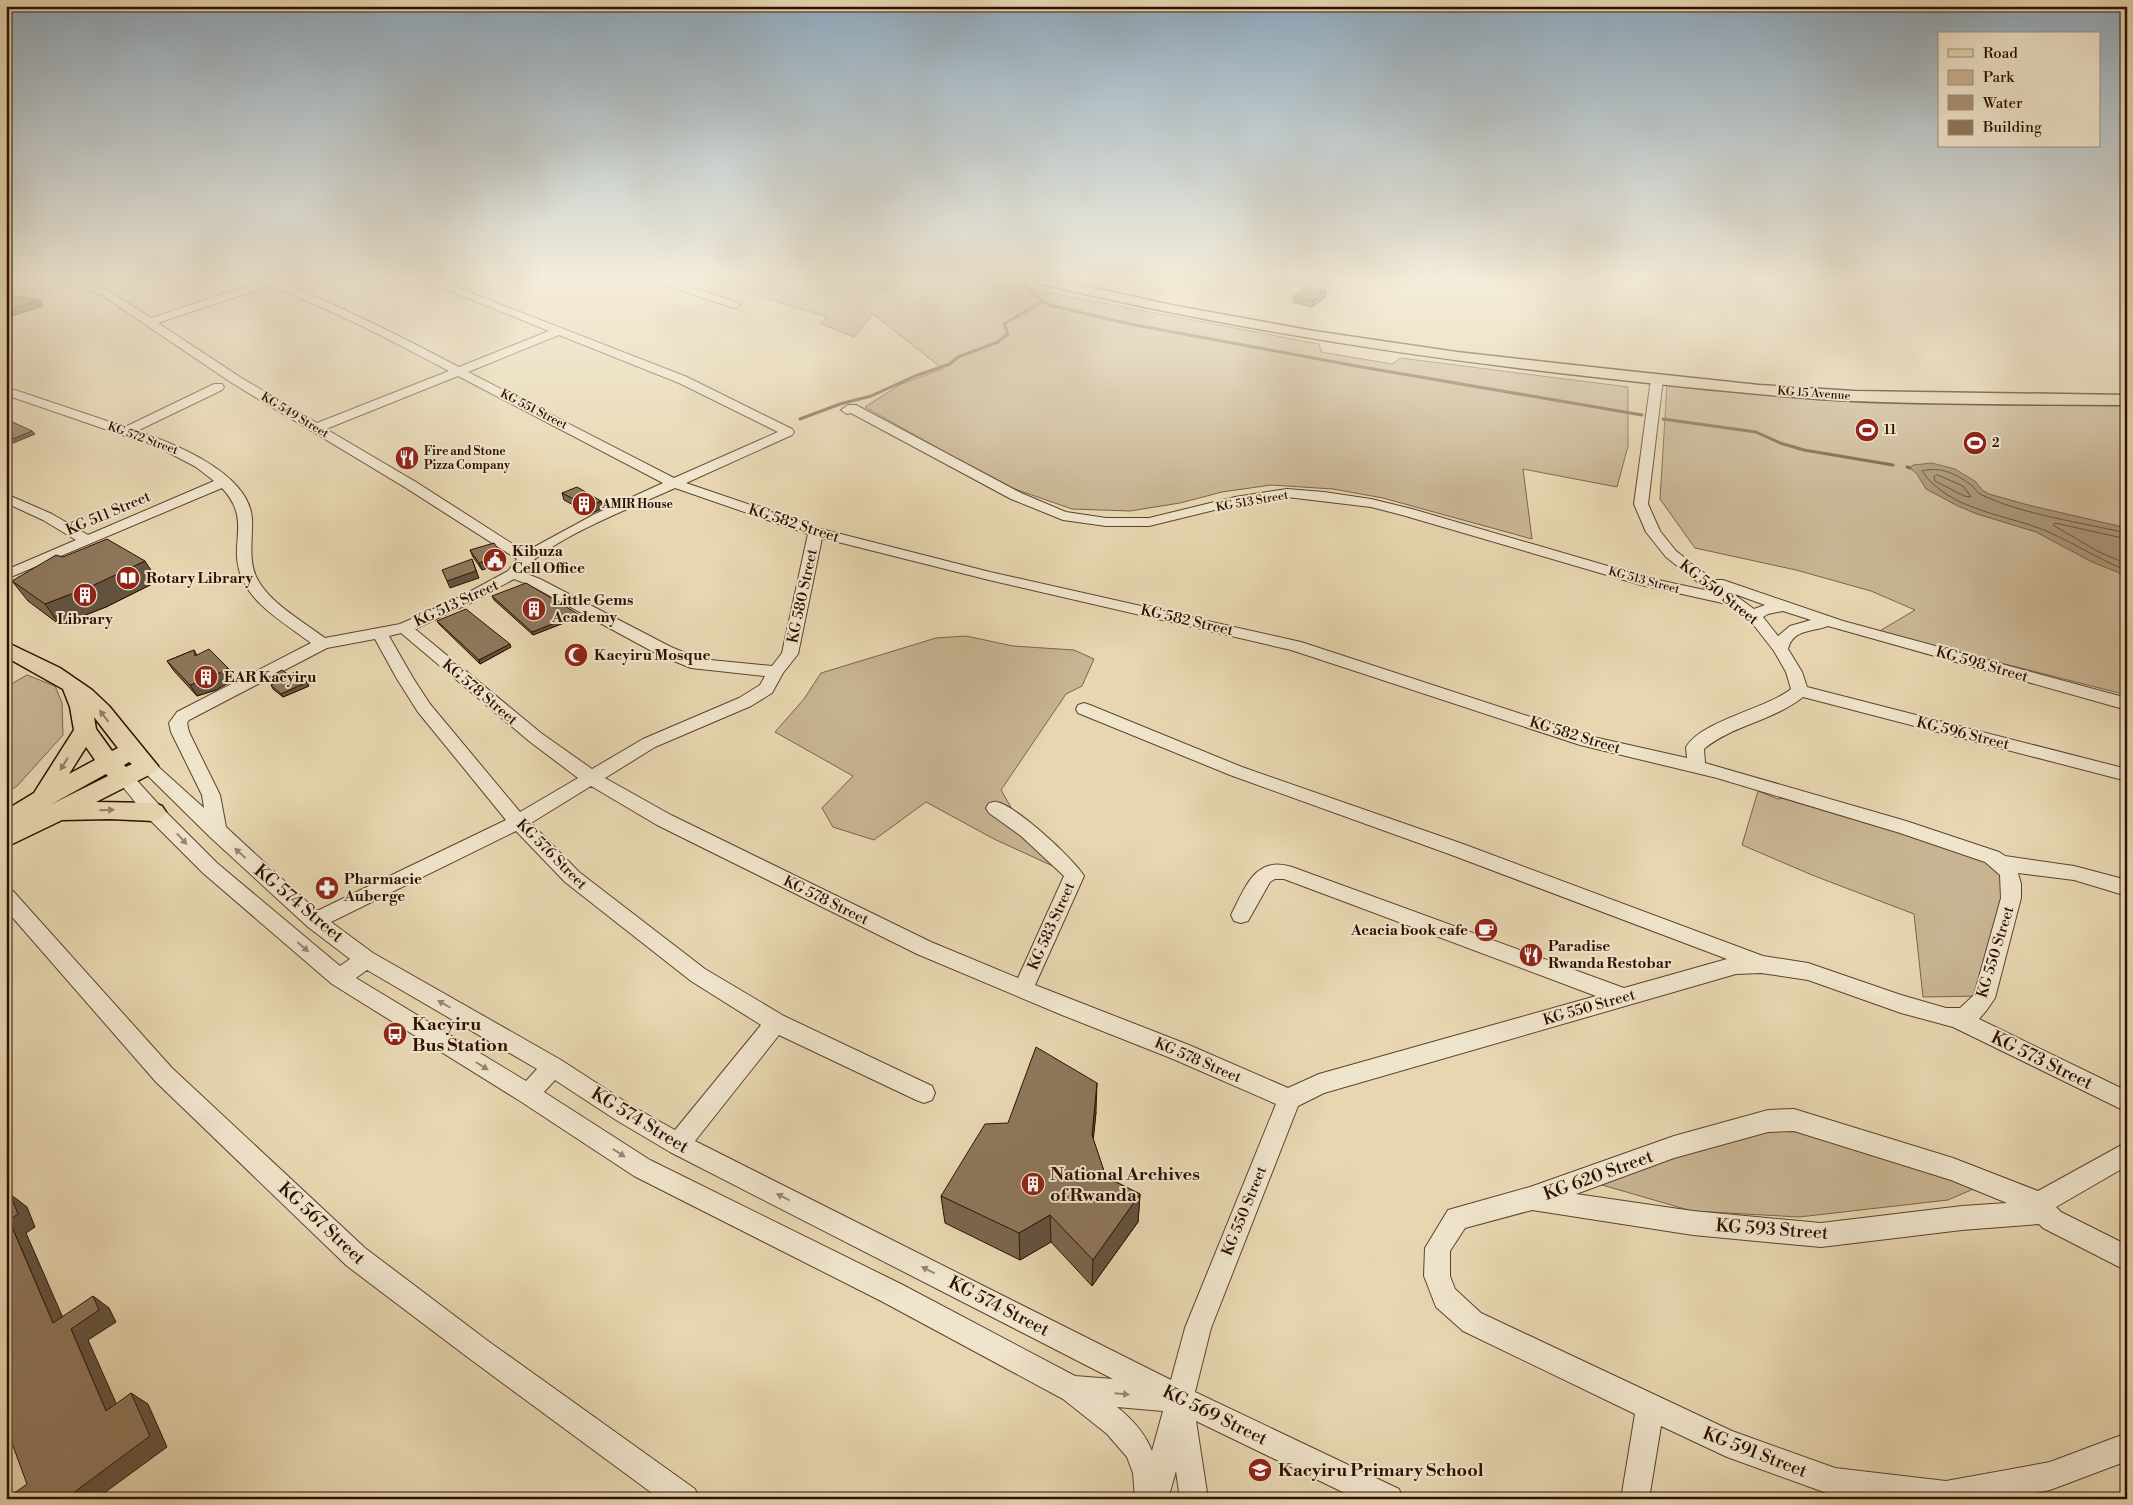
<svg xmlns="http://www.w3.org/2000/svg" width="2133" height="1505" font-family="'Libre Bodoni',serif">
	<rect width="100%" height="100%" fill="#e7d6b0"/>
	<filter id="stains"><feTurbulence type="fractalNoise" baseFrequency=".004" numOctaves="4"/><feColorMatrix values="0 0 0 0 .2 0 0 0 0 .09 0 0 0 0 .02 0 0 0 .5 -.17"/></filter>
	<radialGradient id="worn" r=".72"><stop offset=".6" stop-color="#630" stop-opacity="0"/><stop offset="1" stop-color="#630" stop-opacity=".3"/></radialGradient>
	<!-- green -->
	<path fill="#c8b492" stroke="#7b6249" d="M710,277H999L1014,281L1024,288L1319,344L1321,352L1392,364L1401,358L1628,387V446L1617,487L1523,469L1532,539L1383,498L1333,489L1271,485L1222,492L1180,503L1130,511L1072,509L1003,485L865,407L901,384L943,369L873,314L854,337L820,323L828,317L784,304Z
		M1667,384L1817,400L2005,405H2127V695L1878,632L1915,610L1871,591L1796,570L1695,548L1660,499Z
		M966,636L1013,646L1074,650L1094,659L1082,686L1066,694L1001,790L1020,823L1057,868L994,839L926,802L874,840L833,827L822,808L853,776L775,732L804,699L821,673L936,638Z
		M27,675L55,686L62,703L63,735L17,786L6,793V687Z
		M1758,791L1778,799L1804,794L1997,856L2018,878L1984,996L1923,997L1914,914L1812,875L1742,845Z
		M1796,1118L1985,1184L1948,1200L1799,1217L1692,1211L1585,1180Z"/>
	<!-- water -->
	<path fill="#a89374" stroke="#775f46" d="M835,277H913L884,291Z
		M1932,463L1955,469L1976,482L1982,490L1989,494L2028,505L2127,528V576L2092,562L2036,532L1977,514L1958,506L1926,489L1917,474L1910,468L1913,465Z"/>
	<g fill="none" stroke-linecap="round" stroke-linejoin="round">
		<!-- shore -->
		<path stroke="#6b523a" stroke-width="1" d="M854,277L883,285L901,277
			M1938,475L1963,486L1971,497L1964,496L1935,481L1934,477Z
			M2127,533C2083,523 2021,514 1982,495C1977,493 1975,488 1971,485C1957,474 1940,466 1922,471C1950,512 2009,514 2051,533C2077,545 2101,560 2127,571
			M2127,539L2055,523L2053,525L2097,551L2127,564"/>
		<!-- stream -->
		<path stroke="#775f46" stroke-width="3" d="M1016,277L1034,295L1049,305L1130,324L1356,366L1642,415
			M800,419L840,404L871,396L915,376L950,364L958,357L998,342L1008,334L1004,324L1043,301
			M1663,419L1756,432L1780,443L1804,450L1893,465
			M1907,467L1910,468"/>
		<!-- minor casing -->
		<g stroke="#5c422c" stroke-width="2">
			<path id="minor" d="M58,277C93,277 123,300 151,318L259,282L249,277L274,278L278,279V282C341,306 400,336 459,367L549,331L416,277H430L687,377L792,429L794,432L792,435L686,483L821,529L990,572L1301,642L1589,736L1687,758L1686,747C1703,720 1764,710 1791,689L1786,672L1774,651L1749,619L1727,604L1641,585L1402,515L1371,507L1287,497L1235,505L1149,526H1106L1063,520L1011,499L851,413L847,414L841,410L848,405H856L1021,493L1066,512L1106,518H1149L1235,497L1287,489L1324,492L1371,499L1412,509L1649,578L1709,591L1666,557L1646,532L1634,504L1651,379L1657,375L1661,376L1663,379L1648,504L1660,531L1676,551L1713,580H1723L1843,621L2127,698V710L1828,626C1812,632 1793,629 1788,649L1802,672L1807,687L2127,769V781L1803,697C1773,721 1733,725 1704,749L1705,763L1906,821L1999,852L2005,856L2074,866L2127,880V896L2074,880L2018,873L2021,884V898L1995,998L1986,1011L1979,1019L2127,1091V1112L1953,1027L1901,1013L1808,980L1761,973L1736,974L1324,1093L1298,1106L1211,1328L1195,1392L1399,1489L1403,1499H1357L1196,1421L1208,1499H1180L1176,1471L1168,1499H1135L1133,1473L1127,1457L1107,1434L1063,1399L883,1302L634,1176L520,1101L332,984L203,873L147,817L119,782L116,778L119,774L125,772L131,774L161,807L217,863L340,966L350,959L308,927L210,837L138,766L141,762L147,760L153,762L204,808L202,795L171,732L169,723L177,712L311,643C288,625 254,607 242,578C227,544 253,521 222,488L6,579V570L76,540L43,520L6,503V494L52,514L88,535L214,481L196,467L160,448L6,395V387L125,427L214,384H222L224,387L222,390L137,431C173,443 250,473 252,519C253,540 247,563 259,582C272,604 305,623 325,638L400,624L460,597L508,571L517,559L406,488L232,383L103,296L59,279ZM269,286C332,309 390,340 449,371L317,423L240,377L158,323ZM559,335L679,383L778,432L674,478L468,372ZM458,376L663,483L595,514L525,552L416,482L326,429ZM675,488L808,534L782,653L772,666L700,659L671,647L540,579L522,572C546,540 636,506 675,488ZM822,538L989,580L1291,650L1580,745L1717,778L1900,833L1985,862L2000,875L2001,898L1974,995L1960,1008H1946L1901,995L1808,963L1763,956L1463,844L1242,767L1090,705L1084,703L1078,705L1076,709L1078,713L1230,775L1449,854L1727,959L1624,988L1292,867C1255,855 1245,888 1231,915L1234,921L1241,923L1248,921L1270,882L1275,879H1284L1596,996L1319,1074L1288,1088L1189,1045L1035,985L1084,876C1075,860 1013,803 996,802C994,801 991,803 989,803L986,808L989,813L1021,836L1064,876L1018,978L931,942L671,815L605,778L655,747L751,706L772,693L783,673L798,654ZM514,579L530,585L659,655L691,668L765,676L760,685L739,698L643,739L592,769L541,733L415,629L470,603ZM1732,593L1765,605L1754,609ZM1783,611L1811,620L1790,626L1778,636L1763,617L1768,614ZM401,633L529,741L578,778L520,812L430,704L413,678L389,636ZM375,639L397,679L418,712L506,820L317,911L226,827L220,795L189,732L187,723L189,720L327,648ZM591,786L657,825L917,954L1062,1015L1173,1059L1276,1104L1185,1328L1171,1380L695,1141L779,1035L916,1100L924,1103L932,1100L935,1093L932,1086L784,1016L705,969L579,872L531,823ZM516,831L565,882L691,981L761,1025L675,1130L632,1106L561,1060L373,953L331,922ZM367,970L537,1069L526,1081L356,978ZM555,1080L616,1120L670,1152L1113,1379L1075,1376L901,1284L650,1160L544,1092ZM1117,1407L1163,1411L1152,1451C1145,1433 1132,1419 1117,1407Z
				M646,277H661L739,303L740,305L735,308L731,307L647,279Z
				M6,888L13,891L172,1068L365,1248L488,1341L695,1489L699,1499H660L470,1359L347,1266L156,1082L6,910Z
				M1794,1109L1953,1158L2038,1191L2127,1142V1166L2056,1207L2061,1212L2127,1245V1271L2043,1228L2039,1224L1962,1230L1821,1247L1693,1235L1532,1210L1465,1228L1450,1251V1276L1455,1289L1481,1313L1732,1431L1835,1468L1946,1481L2050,1462L2127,1433V1461L2050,1490L2004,1499H1856L1835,1496L1727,1457L1661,1426L1649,1499H1621L1635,1414L1463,1331L1436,1307L1424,1276L1425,1248L1448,1210L1530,1187L1674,1136L1768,1110ZM1794,1131L1951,1180L2007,1203L1962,1206L1821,1223L1693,1211L1576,1194L1674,1158L1768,1132Z"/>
		</g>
		<!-- major casing -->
		<g stroke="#2e1000" stroke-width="3">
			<path id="major" d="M1023,277H1046L1171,305L1314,331L1457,352L1600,368L1759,385L1854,391L2127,395V405C2036,404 1944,405 1853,401C1764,396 1675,386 1586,376C1397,355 1210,325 1025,280Z
				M6,642L60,668L92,690L109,706L158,766L155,772L96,802L154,803L162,806L166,812L162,818L154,821L110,819L62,820L6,847V810L34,793L74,730L70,707L63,689L6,657ZM94,717L118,748L112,751L96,729ZM86,747L95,760L69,774ZM129,762L132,764L126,767L124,765ZM106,774L108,776L50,805Z"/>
		</g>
		<!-- minor -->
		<use href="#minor" fill="#efe4cc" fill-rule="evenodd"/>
		<!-- major -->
		<use href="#major" fill="#e7d6b0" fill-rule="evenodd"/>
	</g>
	<!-- wall -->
	<path fill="#7a664f" stroke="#2e1000" d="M1326,291L1325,297L1312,307L1293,302L1294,296Z
		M562,493L601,501L603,508L590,514L564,500Z
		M470,550L502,555L504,562L482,570L473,557Z
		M12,581H158L106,607L60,625L28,601Z
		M492,596L579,617L533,635L494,600Z
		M437,621L511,647L480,664L439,624Z
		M194,650L197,655L235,679L216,690L197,696L174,671L167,661Z
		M289,675L309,686L283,697L273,689L271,685L274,684L269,677Z
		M1096,1112L1093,1139L1106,1177L1140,1194L1138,1222L1092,1286L1051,1242L1020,1260L945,1223L941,1196L1008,1123Z"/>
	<!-- shaded-wall -->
	<path fill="#635340" stroke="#2e1000" d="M1326,291L1325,297L1312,307V301Z
		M40,300L43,306L6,318V310Z
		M32,431L35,434L6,446V442Z
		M601,501L603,508L590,514L588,507Z
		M502,555L504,562L482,570L479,563Z
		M472,559L479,578L450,588L447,581Z
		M145,561L158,581L106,607L60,625L45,604Z
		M578,614L579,617L533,635L532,632Z
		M510,644L511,647L480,664L479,660Z
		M228,668L235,679L216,690L197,696L190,685Z
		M307,682L309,686L283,697L281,694Z
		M1097,1083L1096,1112L1091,1163L1092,1135Z
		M10,1194L27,1207L35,1227L26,1233L70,1334L53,1323L9,1220Z
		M1140,1194L1138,1222L1092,1286L1093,1260Z
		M1050,1215L1051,1242L1020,1260L1019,1233Z
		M93,1296L109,1308L116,1322L88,1340L124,1421L106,1411L71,1329Z
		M131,1393L148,1404L167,1447L96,1499H65Z"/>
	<!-- building -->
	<path fill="#8e775c" stroke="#2e1000" d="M1307,286L1326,291L1312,301L1294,296Z
		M12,296L40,300L6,310V298Z
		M6,419L32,431L6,442Z
		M577,487L601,501L588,507L562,493Z
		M107,539L145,561L92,586L45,604L12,581L56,555L63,557Z
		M494,543L502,555L479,563L470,550Z
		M472,559L476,571L447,581L442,570Z
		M526,583L578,614L532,632L492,596Z
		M466,609L510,644L479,660L437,621Z
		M209,649L228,668L209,679L190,685L167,661L194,650L195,656Z
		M282,670L289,675L297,671L307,682L281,694L271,685L275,683L269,677Z
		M1036,1047L1097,1083L1092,1135L1106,1177L1140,1194L1093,1260L1050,1215L1019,1233L941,1196L985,1124L1008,1123Z
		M10,1194L18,1214L9,1220L53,1323L93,1296L99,1310L71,1329L106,1411L131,1393L150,1436L65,1499H6L27,1484L6,1427V1196Z"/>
	<!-- one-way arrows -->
	<defs><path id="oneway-solid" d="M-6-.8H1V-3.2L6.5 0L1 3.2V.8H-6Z" transform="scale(1.25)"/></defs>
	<g fill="#947d61">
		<use href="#oneway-solid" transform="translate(104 716) rotate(-128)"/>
		<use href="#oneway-solid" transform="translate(64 764) rotate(122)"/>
		<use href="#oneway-solid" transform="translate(107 810) rotate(-1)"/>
	</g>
	<g fill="#988570">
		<use href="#oneway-solid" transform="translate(182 839) rotate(47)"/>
		<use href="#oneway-solid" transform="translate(240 853) rotate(-138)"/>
		<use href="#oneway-solid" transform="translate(303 947) rotate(41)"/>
		<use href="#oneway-solid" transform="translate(444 1004) rotate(-150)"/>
		<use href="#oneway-solid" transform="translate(482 1066) rotate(32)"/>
		<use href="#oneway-solid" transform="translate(619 1153) rotate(33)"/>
		<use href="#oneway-solid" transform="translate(783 1197) rotate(-153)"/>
		<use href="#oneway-solid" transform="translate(928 1270) rotate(-153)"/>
		<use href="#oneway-solid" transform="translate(1122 1394) rotate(5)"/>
	</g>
	<!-- sky -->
	<linearGradient id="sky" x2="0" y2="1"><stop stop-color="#8ea7ba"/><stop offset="0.57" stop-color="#f4eddb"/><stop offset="1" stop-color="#f4eddb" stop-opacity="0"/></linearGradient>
	<rect width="2133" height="488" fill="url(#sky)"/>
	<!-- icons -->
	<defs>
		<g id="stadium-disc" transform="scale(1.25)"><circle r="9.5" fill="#8f2418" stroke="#efe4cc"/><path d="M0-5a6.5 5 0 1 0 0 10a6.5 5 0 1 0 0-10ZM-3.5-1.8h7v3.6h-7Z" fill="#fff"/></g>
		<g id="restaurant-disc" transform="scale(1.25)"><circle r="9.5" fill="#8f2418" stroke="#efe4cc"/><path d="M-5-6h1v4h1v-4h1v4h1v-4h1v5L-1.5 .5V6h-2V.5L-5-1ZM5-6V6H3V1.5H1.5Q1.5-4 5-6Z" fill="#fff"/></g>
		<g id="building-disc" transform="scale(1.25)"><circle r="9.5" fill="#8f2418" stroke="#efe4cc"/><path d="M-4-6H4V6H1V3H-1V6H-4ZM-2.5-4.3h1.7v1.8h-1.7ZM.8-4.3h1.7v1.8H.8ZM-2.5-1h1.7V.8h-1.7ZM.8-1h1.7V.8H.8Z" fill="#fff"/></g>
		<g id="civic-disc" transform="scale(1.25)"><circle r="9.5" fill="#8f2418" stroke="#efe4cc"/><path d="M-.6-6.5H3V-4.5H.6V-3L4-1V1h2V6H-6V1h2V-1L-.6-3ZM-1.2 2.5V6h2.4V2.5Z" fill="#fff"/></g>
		<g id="library-disc" transform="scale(1.25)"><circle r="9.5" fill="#8f2418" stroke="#efe4cc"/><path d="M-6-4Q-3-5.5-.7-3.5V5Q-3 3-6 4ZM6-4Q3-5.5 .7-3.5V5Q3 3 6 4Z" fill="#fff"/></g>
		<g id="mosque-disc" transform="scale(1.25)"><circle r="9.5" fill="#8f2418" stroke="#efe4cc"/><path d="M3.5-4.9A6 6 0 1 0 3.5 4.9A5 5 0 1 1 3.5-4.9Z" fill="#fff"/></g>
		<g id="pharmacy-disc" transform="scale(1.25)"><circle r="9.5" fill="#8f2418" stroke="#efe4cc"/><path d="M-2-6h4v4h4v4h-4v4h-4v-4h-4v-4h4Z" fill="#fff"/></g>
		<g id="cafe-disc" transform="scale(1.25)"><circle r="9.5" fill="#8f2418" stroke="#efe4cc"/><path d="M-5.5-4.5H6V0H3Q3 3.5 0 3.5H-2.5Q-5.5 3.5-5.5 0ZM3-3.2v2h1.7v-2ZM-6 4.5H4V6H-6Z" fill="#fff"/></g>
		<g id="bus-disc" transform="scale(1.25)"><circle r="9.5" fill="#8f2418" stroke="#efe4cc"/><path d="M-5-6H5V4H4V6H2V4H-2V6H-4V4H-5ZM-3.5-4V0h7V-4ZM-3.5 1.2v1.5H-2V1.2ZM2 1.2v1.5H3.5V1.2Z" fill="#fff"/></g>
		<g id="school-disc" transform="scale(1.25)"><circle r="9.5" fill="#8f2418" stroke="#efe4cc"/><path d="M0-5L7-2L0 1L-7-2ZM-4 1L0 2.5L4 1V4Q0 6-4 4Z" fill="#fff"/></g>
	</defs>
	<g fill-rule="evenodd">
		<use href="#stadium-disc" x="1867" y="430"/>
		<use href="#stadium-disc" x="1975" y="443"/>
		<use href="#restaurant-disc" x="407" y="458"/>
		<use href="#building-disc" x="584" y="504"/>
		<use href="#civic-disc" x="495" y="560"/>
		<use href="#library-disc" x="128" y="578"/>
		<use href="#building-disc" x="85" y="595"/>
		<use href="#building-disc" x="534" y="609"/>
		<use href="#mosque-disc" x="576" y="655"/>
		<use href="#building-disc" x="206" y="677"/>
		<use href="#pharmacy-disc" x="327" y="888"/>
		<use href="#cafe-disc" x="1486" y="930"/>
		<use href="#restaurant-disc" x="1531" y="955"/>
		<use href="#bus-disc" x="395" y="1034"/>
		<use href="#building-disc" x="1033" y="1184"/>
		<use href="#school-disc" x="1260" y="1470"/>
	</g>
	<g text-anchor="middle" stroke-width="4" stroke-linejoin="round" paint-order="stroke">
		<!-- far-street labels -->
		<g font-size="12" fill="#2e1000" stroke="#efe4cc">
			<text transform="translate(1814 393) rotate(4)" y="4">KG 15 Avenue</text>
			<text transform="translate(534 409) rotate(27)" y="4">KG 551 Street</text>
			<text transform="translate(295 415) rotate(31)" y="4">KG 549 Street</text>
			<text transform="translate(143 438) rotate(20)" y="4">KG 572 Street</text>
			<text transform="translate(1252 501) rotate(-10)" y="4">KG 513 Street</text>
			<text transform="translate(1644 580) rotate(15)" y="4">KG 513 Street</text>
		</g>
		<!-- far-poi labels -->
		<g font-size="12" font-weight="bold" fill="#2e1000" stroke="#efe4cc" text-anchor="start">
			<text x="1884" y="434">11</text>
			<text x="1992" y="447">2</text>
			<text x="424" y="455">Fire and Stone<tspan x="424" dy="14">Pizza Company</tspan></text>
			<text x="602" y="508">AMIR House</text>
		</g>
		<!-- street labels -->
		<g font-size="15" fill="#2e1000" stroke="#efe4cc">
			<text transform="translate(108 513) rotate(-23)" y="5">KG 511 Street</text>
			<text transform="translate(794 523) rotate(18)" y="5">KG 582 Street</text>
			<text transform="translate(1719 592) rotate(38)" y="5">KG 550 Street</text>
			<text transform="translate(802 596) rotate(-78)" y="5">KG 580 Street</text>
			<text transform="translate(456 603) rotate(-25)" y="5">KG 513 Street</text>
			<text transform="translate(1187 620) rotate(13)" y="5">KG 582 Street</text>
			<text transform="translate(1982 664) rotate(16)" y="5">KG 598 Street</text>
			<text transform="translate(480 692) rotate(40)" y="5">KG 578 Street</text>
			<text transform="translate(1963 733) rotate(14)" y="5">KG 596 Street</text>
			<text transform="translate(1575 735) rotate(17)" y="5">KG 582 Street</text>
			<text transform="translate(552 854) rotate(45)" y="5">KG 576 Street</text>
			<text transform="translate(826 900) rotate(26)" y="5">KG 578 Street</text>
			<text transform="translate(1051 926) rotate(-66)" y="5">KG 583 Street</text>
			<text transform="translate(1995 952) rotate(-73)" y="5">KG 550 Street</text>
			<text transform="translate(1589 1007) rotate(-16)" y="5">KG 550 Street</text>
			<text transform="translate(1198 1060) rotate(23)" y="5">KG 578 Street</text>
			<text transform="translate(1244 1211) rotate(-68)" y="5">KG 550 Street</text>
		</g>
		<!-- poi labels -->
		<g font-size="15" font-weight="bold" fill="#2e1000" stroke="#efe4cc" text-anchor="start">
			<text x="512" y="556">Kibuza<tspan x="512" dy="17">Cell Office</tspan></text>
			<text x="146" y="583">Rotary Library</text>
			<text x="552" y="605">Little Gems<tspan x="552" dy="17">Academy</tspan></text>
			<text x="85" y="624" text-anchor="middle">Library</text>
			<text x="594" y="660">Kacyiru Mosque</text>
			<text x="224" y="682">EAR Kacyiru</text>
			<text x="344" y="884">Pharmacie<tspan x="344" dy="17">Auberge</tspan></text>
			<text x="1468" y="935" text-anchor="end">Acacia book cafe</text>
			<text x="1548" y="951">Paradise<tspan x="1548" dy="17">Rwanda Restobar</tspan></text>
		</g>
		<!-- near-street labels -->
		<g font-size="18" fill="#2e1000" stroke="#efe4cc">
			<text transform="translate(299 903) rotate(40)" y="6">KG 574 Street</text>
			<text transform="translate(2042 1060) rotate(26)" y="6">KG 573 Street</text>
			<text transform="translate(640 1120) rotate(31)" y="6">KG 574 Street</text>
			<text transform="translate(1598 1175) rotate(-20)" y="6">KG 620 Street</text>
			<text transform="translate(322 1223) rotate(43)" y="6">KG 567 Street</text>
			<text transform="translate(1772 1229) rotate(4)" y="6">KG 593 Street</text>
			<text transform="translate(999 1306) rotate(27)" y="6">KG 574 Street</text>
			<text transform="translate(1215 1415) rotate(26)" y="6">KG 569 Street</text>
			<text transform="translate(1755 1452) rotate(21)" y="6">KG 591 Street</text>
		</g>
		<!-- near-poi labels -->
		<g font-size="18" font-weight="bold" fill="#2e1000" stroke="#efe4cc" text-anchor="start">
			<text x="412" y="1030">Kacyiru<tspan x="412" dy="21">Bus Station</tspan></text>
			<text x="1050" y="1180">National Archives<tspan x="1050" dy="21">of Rwanda</tspan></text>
			<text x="1278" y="1476">Kacyiru Primary School</text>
		</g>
	</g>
	<!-- margin -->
	<rect width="2133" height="1505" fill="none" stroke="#e7d6b0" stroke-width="25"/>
	<rect x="8" y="8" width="2118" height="1490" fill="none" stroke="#2e1000" stroke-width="2.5"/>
	<rect x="12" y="12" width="2108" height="1480" fill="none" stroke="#2e1000"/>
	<!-- legend -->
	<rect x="1938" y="32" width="162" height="115" fill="#efe4cc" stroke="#a28f7a"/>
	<rect x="1948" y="49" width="25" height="8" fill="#e7d6b0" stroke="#a28f7a"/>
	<text x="1983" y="58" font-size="15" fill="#2e1000">Road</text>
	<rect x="1948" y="70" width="25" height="15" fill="#c8b492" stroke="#a28f7a"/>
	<text x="1983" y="82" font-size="15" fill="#2e1000">Park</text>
	<rect x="1948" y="95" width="25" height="15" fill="#a89374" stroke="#a28f7a"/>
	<text x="1983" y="108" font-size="15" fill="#2e1000">Water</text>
	<rect x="1948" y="120" width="25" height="15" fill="#8e775c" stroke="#a28f7a"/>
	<text x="1983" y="132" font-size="15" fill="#2e1000">Building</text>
	<rect width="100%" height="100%" filter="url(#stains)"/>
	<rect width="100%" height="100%" fill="url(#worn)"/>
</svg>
